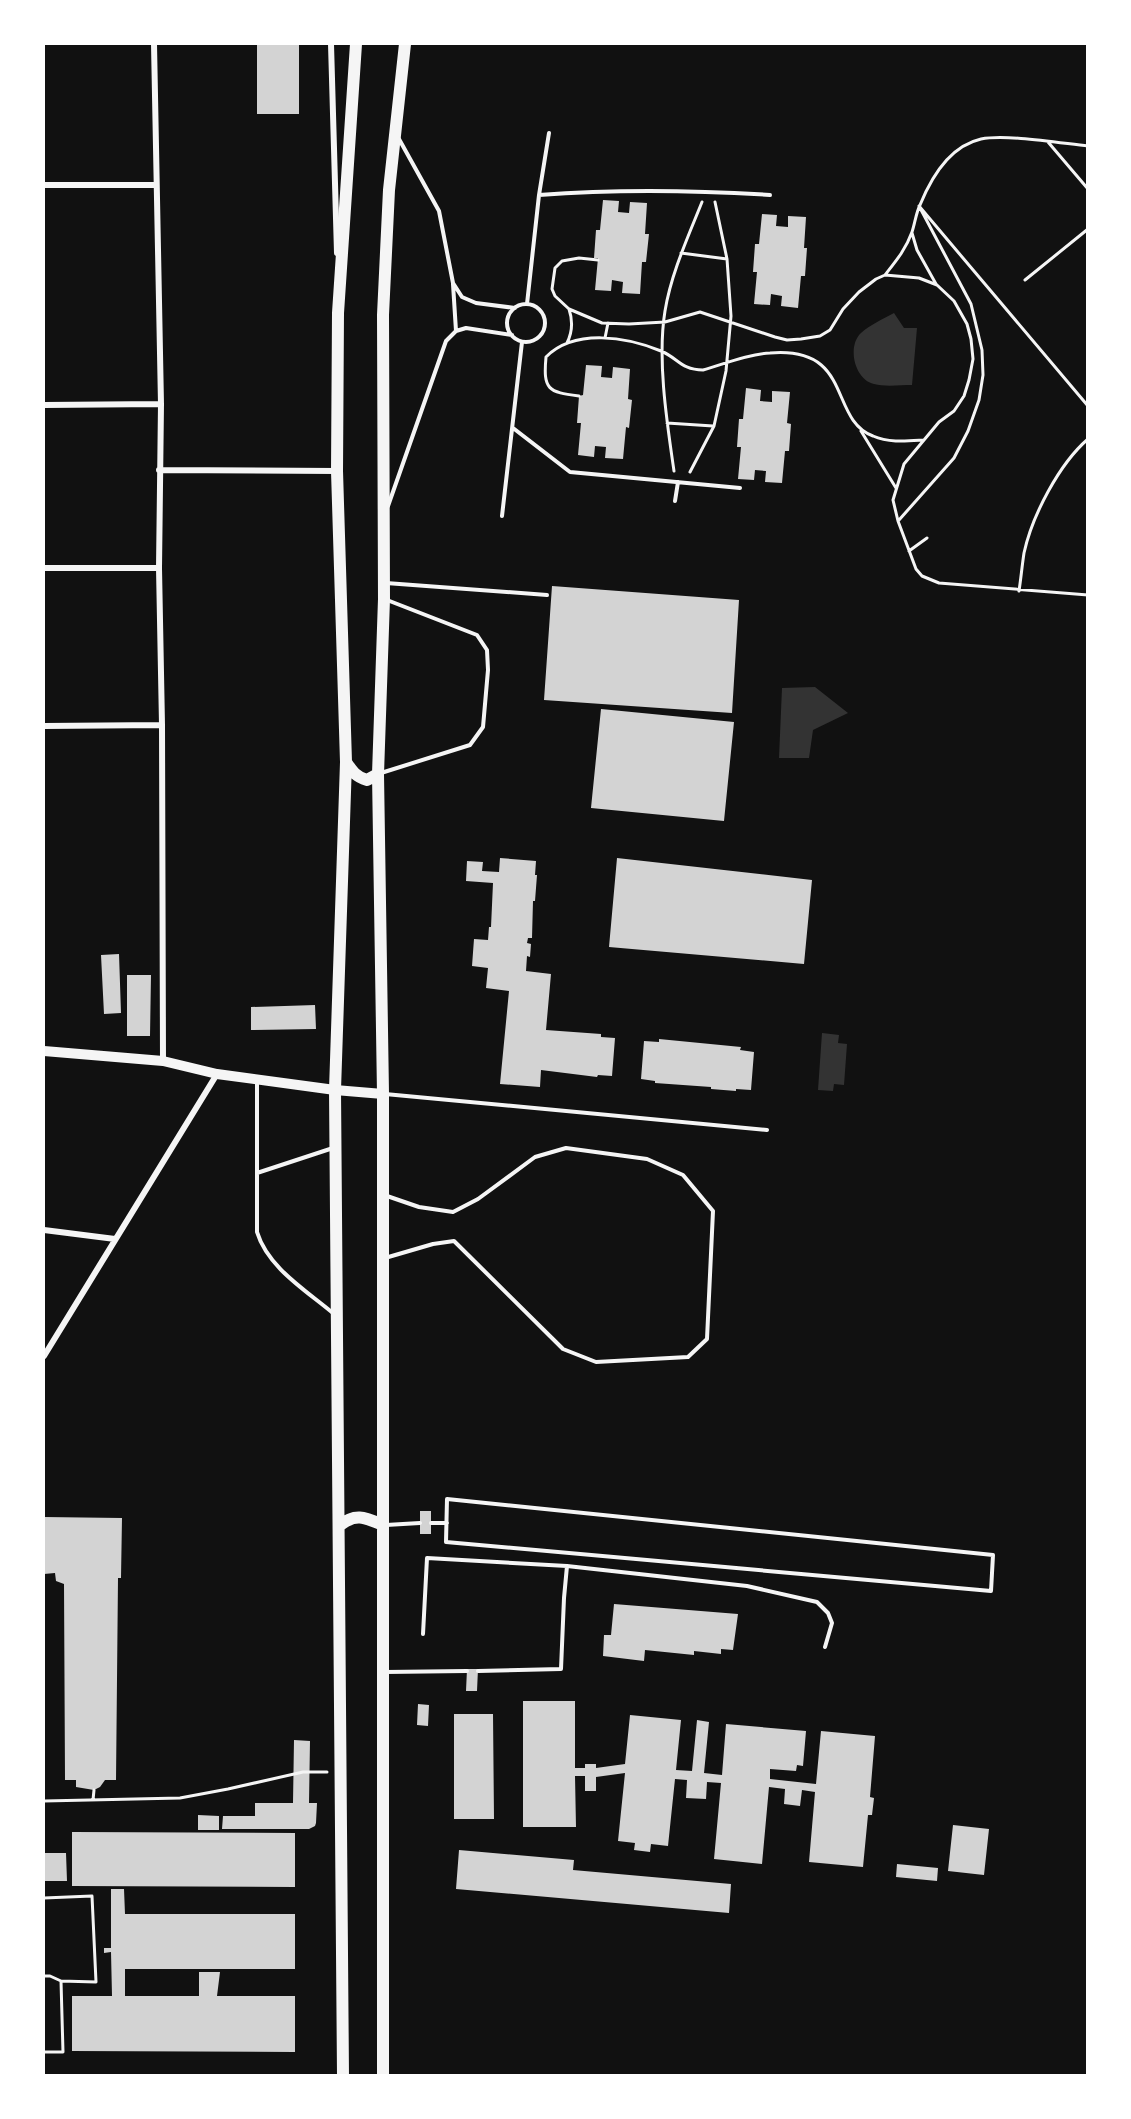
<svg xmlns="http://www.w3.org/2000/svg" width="1131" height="2119" font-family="'DejaVu Sans',sans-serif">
	<rect width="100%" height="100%" fill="#111"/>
	<!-- water -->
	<path fill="#333" d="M894,313L904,328H917L912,385C900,385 885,387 874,384C854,379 847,346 861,333C870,325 883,319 894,313Z
		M815,687L848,713L813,730L809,758H779L782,688Z
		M822,1033L839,1035L838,1043L847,1044L844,1085L834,1084L833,1091L818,1090Z"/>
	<!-- building -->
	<path fill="#d3d3d3" d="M257,44H299V114H257Z
		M603,200L619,201L618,212L629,213L630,202L647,203L645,234H649L646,262H642L640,294L622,293L623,282L612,280L611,291L595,290L598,258H594L596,230H600Z
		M762,214L777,215L776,226L788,227V216L806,217L804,248H807L805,276H801L798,308L781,306L782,296L771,294L770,305L754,304L757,272H753L755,244H759Z
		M586,365L602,366L601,377L612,378L613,367L630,369L628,399L632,400L629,428L626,427L623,459L605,458L606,447L595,446L594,457L578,455L581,423H577L579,396L583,395Z
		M746,388L761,390L760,401L772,402V391L790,392L787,423L791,424L789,451H785L782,483L765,482L766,471L755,470L754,480L738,479L741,447H737L739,419H743Z
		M552,586L739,600L732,713L544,700Z
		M601,709L734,722L724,821L591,808Z
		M500,858L536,861L535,875H537L535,901H533L532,938H528L527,943L531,944L530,957L527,956L526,971L551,974L546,1030L601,1034V1037L615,1038L612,1076L598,1075L597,1077L541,1070L540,1087L500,1084L509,991L486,988L488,968L472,966L474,939L488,940L489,927H491L493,883L466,881L467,861L483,862L482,871L499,872Z
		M617,858L812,880L804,964L609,947Z
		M119,954L121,1013L104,1014L101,955Z
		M127,975H151L150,1036H127Z
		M315,1005L316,1029L251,1030V1007Z
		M659,1039L741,1047L740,1050L754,1052L751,1090L736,1089V1091L711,1089V1087L655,1083V1081L641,1079L644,1041L659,1042Z
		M420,1511H431V1534H420Z
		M44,1517L122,1518L121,1578H118L116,1780H105L100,1787L94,1790L76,1787V1780H65L64,1584L56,1581L55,1573L44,1574Z
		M614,1604L738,1614L733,1650L721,1649V1654L694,1651V1655L645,1650L644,1661L603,1656L604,1635H611Z
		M467,1669H478L477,1691H466Z
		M523,1701H575V1768H585V1764H596V1768L625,1764L630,1715L681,1720L676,1770L692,1771L697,1720L709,1722L704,1773L722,1775L726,1724L806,1731L803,1766L797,1765L796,1771L770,1769V1779L816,1784L821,1731L875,1736L870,1797L874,1798L872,1815H868L863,1867L809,1862L815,1792L802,1790L800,1806L784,1804L785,1789L769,1787L762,1864L714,1859L721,1783L707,1782L706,1799L686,1798L687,1780L675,1779L668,1846L651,1844L650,1852L634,1850L635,1843L618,1841L625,1773L596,1777V1791H585V1776H575L576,1827H523Z
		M418,1704L429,1705L428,1726L417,1725Z
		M454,1714H493L494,1819H454Z
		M294,1740L310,1741L309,1803H317L316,1823L315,1826L309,1829H222L223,1816H255V1803H293Z
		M198,1815L219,1816V1830H198Z
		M953,1825L989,1829L984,1875L948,1871Z
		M72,1832L295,1833V1887L72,1886Z
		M459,1850L574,1860L573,1870L731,1884L729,1913L456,1889Z
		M44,1853H66L67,1881H44Z
		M897,1864L938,1868L937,1881L896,1877Z
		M111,1889H124L125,1914H295V1969H125V1996H199V1972H220L217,1996H295V2052L72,2051V1996H112L111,1952L104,1953V1948H111Z"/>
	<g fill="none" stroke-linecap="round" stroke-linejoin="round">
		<!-- path -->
		<path stroke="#f5f5f5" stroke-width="3" d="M1048,142L1088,189
			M912,233L917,250L936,284
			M681,253L727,259
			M598,260L579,258L562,261L555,268L552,289L555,296L569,309L602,323L629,324L665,322L700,312L775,337L787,340L801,339L820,336L830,330L843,309L859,292L876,279L885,275L919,278L937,285L954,301L967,324L971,339L973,359L969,380L964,396L954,411L939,422L904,464L893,500L898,521L916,569L922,576L939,583L1088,595
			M885,275C896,261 906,249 912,232C915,223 916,213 920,205C931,178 950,146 981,139C1006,134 1060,143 1088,146
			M1025,280L1088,229
			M605,338L608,323
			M567,343C573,331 573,321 569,309
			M579,396C548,392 543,390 546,357C575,328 627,337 661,351C678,358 681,370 703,370C724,364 748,354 770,353C854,346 828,419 873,436C889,443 907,441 924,440
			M667,423L713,426
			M861,431L896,488
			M674,471C667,423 657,359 665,311C671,274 688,237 702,202
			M690,472L714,426L726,371L731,316L727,259L715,202
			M899,520L954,458L968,431L979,400L983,375L982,350L971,304L919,206L1088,406
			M909,551L927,538
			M1019,591C1021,578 1022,566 1024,553C1032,516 1059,464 1088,439
			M93,1800L94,1790
			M44,1801L180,1798L228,1789L303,1772H327
			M44,1898L92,1896L96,1982L61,1981L63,2052H44
			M44,1976H50L61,1981"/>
		<!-- service -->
		<path stroke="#f5f5f5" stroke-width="4" d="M399,139L439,211L453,283L462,297L476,303L515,308
			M539,195C616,189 693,190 770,195
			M453,284L456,331
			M527,304L539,195L549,133
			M507 323a19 19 0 1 1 38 0a19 19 0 1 1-38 0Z
			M513,428L570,472L740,488
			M675,501L678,482
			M388,506L446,341L456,331L466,328L512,335
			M502,516L522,342
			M386,583L547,595
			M381,773L470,745L483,727L488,670L487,650L477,635L387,600
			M257,1081V1232C268,1268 307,1291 334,1314
			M385,1094L767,1130
			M257,1173L333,1148
			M385,1258L433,1244L454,1241L563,1349L596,1362L688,1357L707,1339L713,1211L683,1175L647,1159L566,1148L535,1157L478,1199L453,1212L419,1207L387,1196
			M447,1499L993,1555L991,1591L446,1542Z
			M431,1523H447
			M386,1525L420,1523
			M423,1634L427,1558L567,1566L747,1586L817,1602L828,1613L832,1623L825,1647
			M478,1671L561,1669L564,1598L567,1566
			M385,1672L467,1671"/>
		<!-- minor -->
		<path stroke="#f5f5f5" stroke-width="6" d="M154,44L161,404L159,568L162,725L163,1061
			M331,44L337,253
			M44,185H156
			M44,405L161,404
			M159,470L337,471
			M44,568H159
			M44,726L162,725
			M44,1230L115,1239
			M44,1356L217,1074"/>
		<!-- secondary -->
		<path stroke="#f5f5f5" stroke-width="10" d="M44,1051L163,1061L217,1074L335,1090L383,1094"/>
		<!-- primary -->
		<path stroke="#f5f5f5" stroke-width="12" d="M346,762C352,771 356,777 367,780L378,774
			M339,1526C355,1513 364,1517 383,1525
			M343,2076L335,1090L346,762L337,471L338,313L356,44
			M383,2076V1094L378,774L384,599L383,315L389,190L405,44"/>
	</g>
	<!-- border -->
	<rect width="1131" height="2119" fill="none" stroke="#ffffff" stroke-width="90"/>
</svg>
